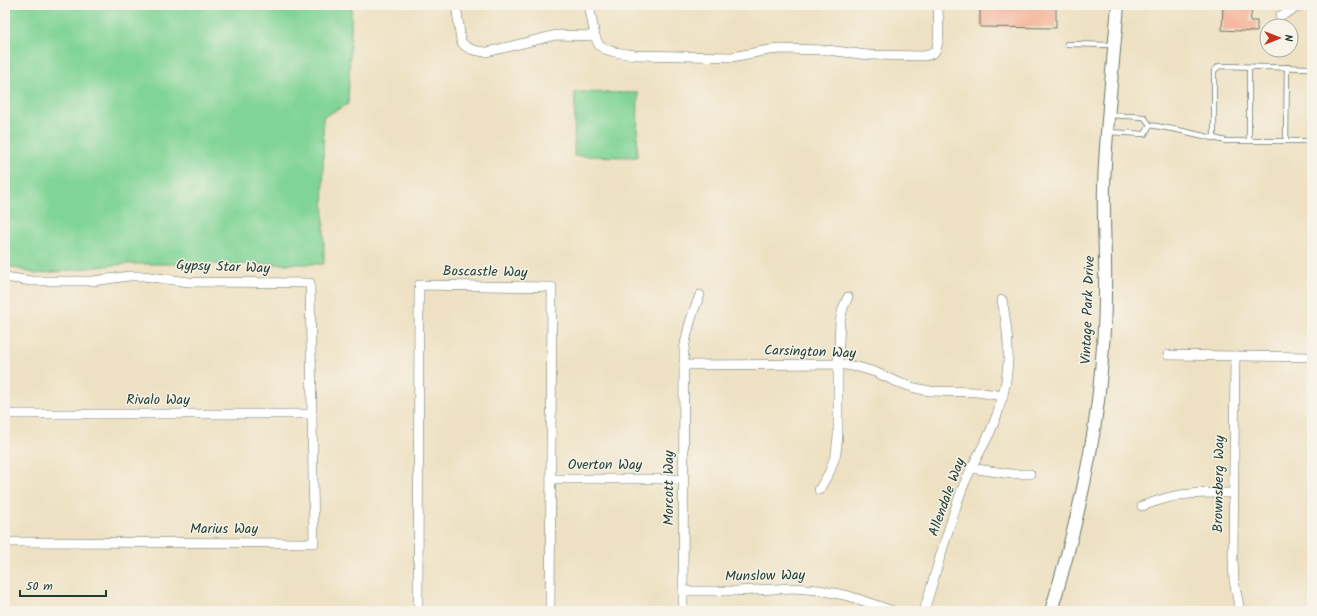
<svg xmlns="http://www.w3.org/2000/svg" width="1317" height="616" viewBox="0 0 1317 616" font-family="Kalam,sans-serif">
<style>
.green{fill:#81d497;stroke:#508866}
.building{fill:#f4ab8e}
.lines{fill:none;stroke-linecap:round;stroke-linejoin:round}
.service-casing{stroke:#677666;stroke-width:6}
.minor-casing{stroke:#677666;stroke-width:10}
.tertiary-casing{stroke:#677666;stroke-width:14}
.service{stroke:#fff;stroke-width:4.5}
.minor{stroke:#fff;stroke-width:9}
.tertiary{stroke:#fff;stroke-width:12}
.labels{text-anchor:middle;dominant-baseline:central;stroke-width:3;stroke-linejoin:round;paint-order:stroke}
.street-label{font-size:14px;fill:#1f3d34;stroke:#f7f3e8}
</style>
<rect width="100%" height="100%" fill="#f7f3e8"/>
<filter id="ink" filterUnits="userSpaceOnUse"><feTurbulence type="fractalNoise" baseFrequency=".025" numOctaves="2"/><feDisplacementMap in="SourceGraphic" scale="8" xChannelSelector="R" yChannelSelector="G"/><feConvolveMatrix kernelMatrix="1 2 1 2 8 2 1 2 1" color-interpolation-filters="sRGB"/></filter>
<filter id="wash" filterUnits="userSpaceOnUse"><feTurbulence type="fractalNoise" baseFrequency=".012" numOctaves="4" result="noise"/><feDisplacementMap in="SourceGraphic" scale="16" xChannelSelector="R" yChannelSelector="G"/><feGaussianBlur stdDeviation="0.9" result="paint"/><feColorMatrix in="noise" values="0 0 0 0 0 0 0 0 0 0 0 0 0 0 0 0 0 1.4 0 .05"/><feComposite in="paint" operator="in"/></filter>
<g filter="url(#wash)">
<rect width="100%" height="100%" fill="#eee1c3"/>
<g class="green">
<path d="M5,5H352L348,104L323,117L324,264H123L36,274L5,265Z"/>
<path d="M575,92L638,93L637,157L574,156Z"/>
</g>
<g id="blocks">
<g class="building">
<path d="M980,5H1056V28L980,27Z"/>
<path d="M1223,5H1253L1250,21H1257V32L1222,30Z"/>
</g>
</g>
</g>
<g filter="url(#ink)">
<use href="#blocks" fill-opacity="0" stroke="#677666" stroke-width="1"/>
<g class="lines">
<g class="service-casing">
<g id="service">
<path d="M1067,44L1113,45"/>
<path d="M1110,115L1144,117L1150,125L1178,130L1226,141H1312"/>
<path d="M1107,132L1145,134L1150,125"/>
<path d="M1214,138V71L1219,66L1312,68"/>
<path d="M1249,141V67"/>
<path d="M1286,141L1287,67"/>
</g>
</g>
<g class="minor-casing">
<g id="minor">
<path d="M456,5L461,41C466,50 477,51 487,52L556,35L595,36C596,39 597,42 599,45C605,52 627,54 636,55L732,57L769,50L781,49L827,50L868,55L924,56C928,55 932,55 935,51C941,42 938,16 938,5"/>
<path d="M589,5L595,36"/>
<path d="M1280,16L1296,8L1297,5"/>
<path d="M5,277L31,281H93L129,276H143L189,282L310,283L314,543L5,542"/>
<path d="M1168,355L1312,357"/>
<path d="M1235,356L1233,559L1234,581L1240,611"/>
<path d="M684,365L838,364L858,367L875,372L897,382L915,388L930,391L977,392L1003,396"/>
<path d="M5,414H312"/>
<path d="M970,468L1011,474H1030"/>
<path d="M551,479H683"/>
<path d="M819,490L830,471L836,453L838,436V364L840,321L843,308L848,297"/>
<path d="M1142,506C1154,502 1167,497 1180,495C1198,492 1215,493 1233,493"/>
<path d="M683,591H736L793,588L819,590L849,596L893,611"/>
<path d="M418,611L419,285L552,287L550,611"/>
<path d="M683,611L684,350C687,330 692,313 700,295"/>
<path d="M924,611C936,572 947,531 961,492C969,470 981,451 991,430C1011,384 1012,348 1002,300"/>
<path d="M1309,611H1312"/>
</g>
</g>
<g class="tertiary-casing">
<path id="tertiary" d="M1051,611C1072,542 1089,473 1098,401C1102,365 1105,327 1105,291C1106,256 1103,221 1104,186C1106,126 1113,65 1118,5"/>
</g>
<use href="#service" class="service"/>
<use href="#minor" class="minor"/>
<use href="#tertiary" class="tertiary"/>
</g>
</g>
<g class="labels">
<g class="street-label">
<text transform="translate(223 267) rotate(2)">Gypsy Star Way</text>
<text transform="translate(485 272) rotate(1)">Boscastle Way</text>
<text transform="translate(1088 310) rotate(-88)">Vintage Park Drive</text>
<text transform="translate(810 352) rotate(2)">Carsington Way</text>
<text x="158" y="400">Rivalo Way</text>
<text x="605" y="465">Overton Way</text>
<text transform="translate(1219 484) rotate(-89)">Brownsberg Way</text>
<text transform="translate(669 488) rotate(-90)">Morcott Way</text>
<text transform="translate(947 497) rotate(-70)">Allendale Way</text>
<text x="224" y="529">Marius Way</text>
<text transform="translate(765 576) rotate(-1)">Munslow Way</text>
</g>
</g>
<rect width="1317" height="616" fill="none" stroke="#f7f3e8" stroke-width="20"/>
<g transform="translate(1279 38) rotate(90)"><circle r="19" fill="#f7f3e8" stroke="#a1aaa0"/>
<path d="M0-3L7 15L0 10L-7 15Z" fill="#c8321e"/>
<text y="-6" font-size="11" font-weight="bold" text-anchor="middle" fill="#1f3d34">N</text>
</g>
<path d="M20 590v6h86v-6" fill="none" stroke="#1f3d34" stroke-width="2"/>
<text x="26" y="590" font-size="12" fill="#1f3d34" stroke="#f7f3e8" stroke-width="3" paint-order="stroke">50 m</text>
</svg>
